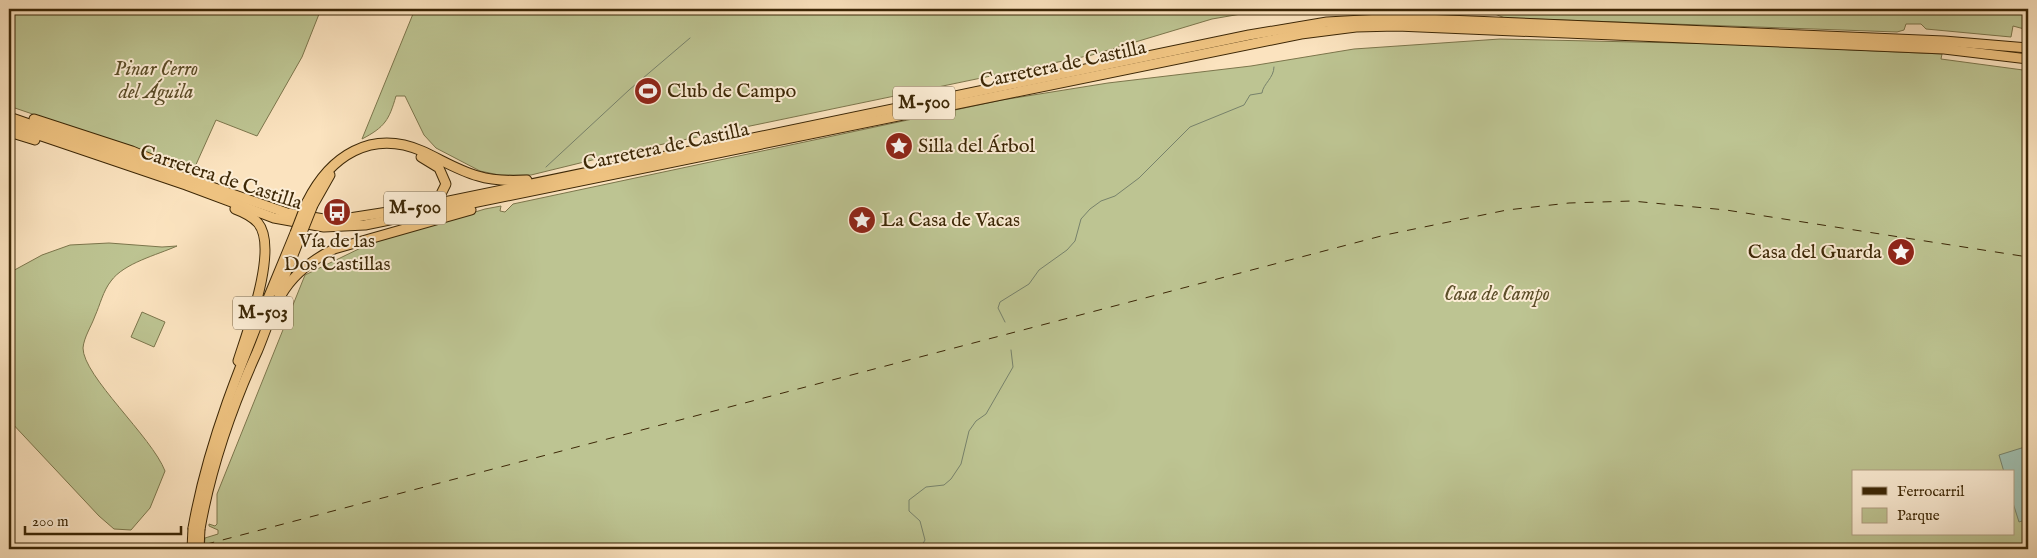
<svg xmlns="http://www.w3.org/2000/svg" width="2037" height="558" viewBox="0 0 2037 558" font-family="'IM FELL English',serif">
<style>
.green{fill:#bdc492;stroke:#7c764c;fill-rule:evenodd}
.water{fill:#9fbeaf;stroke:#77826b}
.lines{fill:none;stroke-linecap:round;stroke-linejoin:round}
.stream{stroke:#77826b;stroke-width:1}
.highway-casing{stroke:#3c2706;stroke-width:11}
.highway{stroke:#eec280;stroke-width:9}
.rail{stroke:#3c2706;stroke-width:1;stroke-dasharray:9 9;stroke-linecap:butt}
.highway-bridge-casing{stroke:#3c2706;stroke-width:11;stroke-linecap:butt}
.highway-bridge{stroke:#eec280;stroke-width:9}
.labels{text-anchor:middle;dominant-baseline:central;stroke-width:4;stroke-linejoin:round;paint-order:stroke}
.shield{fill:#fcedd5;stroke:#766244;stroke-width:1}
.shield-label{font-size:19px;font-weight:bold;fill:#3c2706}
.street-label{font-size:20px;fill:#3c2706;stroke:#fcedd5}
.park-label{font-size:20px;font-style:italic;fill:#5c4e29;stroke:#fcedd5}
.poi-label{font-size:20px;fill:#3c2706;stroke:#fcedd5;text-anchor:start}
</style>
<rect width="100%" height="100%" fill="#fbe3bf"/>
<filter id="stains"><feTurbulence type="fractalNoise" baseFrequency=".004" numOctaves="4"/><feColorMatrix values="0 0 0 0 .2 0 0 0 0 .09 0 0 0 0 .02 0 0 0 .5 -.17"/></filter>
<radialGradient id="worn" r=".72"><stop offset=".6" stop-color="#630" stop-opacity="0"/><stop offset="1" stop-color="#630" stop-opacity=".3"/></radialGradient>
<g class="green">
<path d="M9,9H321L302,57L257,136L216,120L194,169L9,106Z"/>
<path d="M415,9H1270L1212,19L1092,55L625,152L531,175H499L480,171L436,148L424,135L405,96H396C389,120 385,127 362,139Z"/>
<path d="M1453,9H2028V30L2013,26L2011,37L1926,29L1921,24H1906L1904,30L1897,32L1505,18L1487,11Z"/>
<path d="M1500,39L1725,44L1942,54L1941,59L2023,70L2028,68V549H204L205,538L218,534V530L209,526V524L215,526L217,524V494L305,275L369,244L485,209L501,206L500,211L505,212L513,204L1002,100L1108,83L1251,66L1354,49ZM1853,472H2013V534H1853Z"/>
<path d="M109,243L162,247L177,246C157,255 124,263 111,281C103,291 100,305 95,316C91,327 84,337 83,348C83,376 152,437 165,471L150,508L131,530L114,529L99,516L9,420V273L42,255L70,245Z"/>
<path d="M142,312L165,322L154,347L131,337Z"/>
</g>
<path class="water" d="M2028,446V519L2019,522L2013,503V472H2004L1999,455Z"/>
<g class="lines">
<g class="stream">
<path d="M546,167L629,90L690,38"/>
<path d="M1005,322L998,308L1000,302L1029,284L1039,270L1067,250L1075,241L1081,219L1090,209L1101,201L1115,196L1139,178L1190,127L1244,105L1250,95L1262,93C1263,84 1274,78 1274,67"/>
<path d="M920,549L925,540L920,521L909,511V500L926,487L944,485L951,479L961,464L969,431L976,421L986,414L1013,367L1011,350"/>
</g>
<g class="highway-casing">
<g id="highway">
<path d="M9,117L287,213L324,219H343L420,207L1249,35L1327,22L1399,18L1944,41L2028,48"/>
<path d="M34,119L132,151L170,167"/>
<path d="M9,125L186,185L274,218L324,227L365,225L1301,34L1356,27L1397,26L1944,49L2028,59"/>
<path d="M9,132L35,140"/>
<path d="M421,157L439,168L446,184L440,196L427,201"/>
<path d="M307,202C330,156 371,129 422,151C440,159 459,171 478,176C494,181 510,181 527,180"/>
<path d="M313,205L330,175"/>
<path d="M235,209C243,212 252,216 258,223C279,248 247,332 238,361"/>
<path d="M278,293L301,235"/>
<path d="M193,528C211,425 256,329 295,233"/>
<path d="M200,529C211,467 231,409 257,352C266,331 272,308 285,289C297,271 314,259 334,249L471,210"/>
</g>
</g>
<use href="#highway" class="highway"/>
<path class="rail" d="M188,549L1385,235L1507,210L1569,203L1632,201L1726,210L2028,257"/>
<g class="highway-bridge-casing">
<g id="highway-bridge">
<path d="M295,233L307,202"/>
<path d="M301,235L313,205"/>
<path d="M192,549L193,528"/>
<path d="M199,549L200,529"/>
</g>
</g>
<use href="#highway-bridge" class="highway-bridge"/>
</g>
<defs>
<g id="stadium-disc" transform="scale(1.4375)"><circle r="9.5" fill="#8f2418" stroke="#fcedd5"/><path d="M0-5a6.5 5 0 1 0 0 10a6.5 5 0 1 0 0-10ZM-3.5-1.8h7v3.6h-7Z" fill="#fff"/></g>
<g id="sight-disc" transform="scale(1.4375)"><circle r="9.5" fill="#8f2418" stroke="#fcedd5"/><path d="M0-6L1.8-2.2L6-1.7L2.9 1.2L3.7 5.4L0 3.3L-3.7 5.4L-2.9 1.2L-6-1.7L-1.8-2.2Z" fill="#fff"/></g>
<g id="bus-disc" transform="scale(1.4375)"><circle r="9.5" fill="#8f2418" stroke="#fcedd5"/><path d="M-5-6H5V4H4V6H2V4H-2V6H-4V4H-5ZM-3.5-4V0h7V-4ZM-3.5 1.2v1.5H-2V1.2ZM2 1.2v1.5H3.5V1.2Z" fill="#fff"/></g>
</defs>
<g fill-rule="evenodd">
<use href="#stadium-disc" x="648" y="91"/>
<use href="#sight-disc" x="899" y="146"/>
<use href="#bus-disc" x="337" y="212"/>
<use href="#sight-disc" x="862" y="220"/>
<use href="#sight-disc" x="1901" y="252"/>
</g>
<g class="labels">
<g class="shield">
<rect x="893" y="86.5" width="62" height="33" rx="4"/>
<rect x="384" y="191.5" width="62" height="33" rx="4"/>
<rect x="233" y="296.5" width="60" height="33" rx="4"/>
</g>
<g class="shield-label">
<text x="924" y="103">M-500</text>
<text x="415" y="208">M-500</text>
<text x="263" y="313">M-503</text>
</g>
<g class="street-label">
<text transform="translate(1063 65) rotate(-12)">Carretera de Castilla</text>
<text transform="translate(666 147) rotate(-12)">Carretera de Castilla</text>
<text transform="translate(221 178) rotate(18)">Carretera de Castilla</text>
</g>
<g class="park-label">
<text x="156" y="69">Pinar Cerro<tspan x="156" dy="23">del Águila</tspan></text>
<text x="1497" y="294">Casa de Campo</text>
</g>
<g class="poi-label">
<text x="667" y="91">Club de Campo</text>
<text x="918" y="146">Silla del Árbol</text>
<text x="881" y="220">La Casa de Vacas</text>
<text x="337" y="241" text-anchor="middle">Vía de las<tspan x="337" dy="23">Dos Castillas</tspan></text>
<text x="1882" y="252" text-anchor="end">Casa del Guarda</text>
</g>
</g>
<rect width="2037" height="558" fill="none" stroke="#fbe3bf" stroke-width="30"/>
<rect x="10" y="10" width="2017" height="538" fill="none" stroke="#3c2706" stroke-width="2.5"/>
<rect x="15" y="15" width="2007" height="528" fill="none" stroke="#3c2706"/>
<rect x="1852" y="470" width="162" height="65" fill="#fcedd5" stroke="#af9e82"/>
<rect x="1862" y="487" width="25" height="8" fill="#3c2706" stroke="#af9e82"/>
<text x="1897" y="496" font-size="15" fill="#3c2706">Ferrocarril</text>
<rect x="1862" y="508" width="25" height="15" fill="#bdc492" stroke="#af9e82"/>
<text x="1897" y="520" font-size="15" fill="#3c2706">Parque</text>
<path d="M25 526v8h156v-8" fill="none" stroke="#3c2706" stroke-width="2.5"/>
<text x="32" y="526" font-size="15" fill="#3c2706" stroke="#fcedd5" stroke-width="4" paint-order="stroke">200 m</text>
<rect width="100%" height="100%" filter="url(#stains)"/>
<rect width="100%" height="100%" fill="url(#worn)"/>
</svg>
